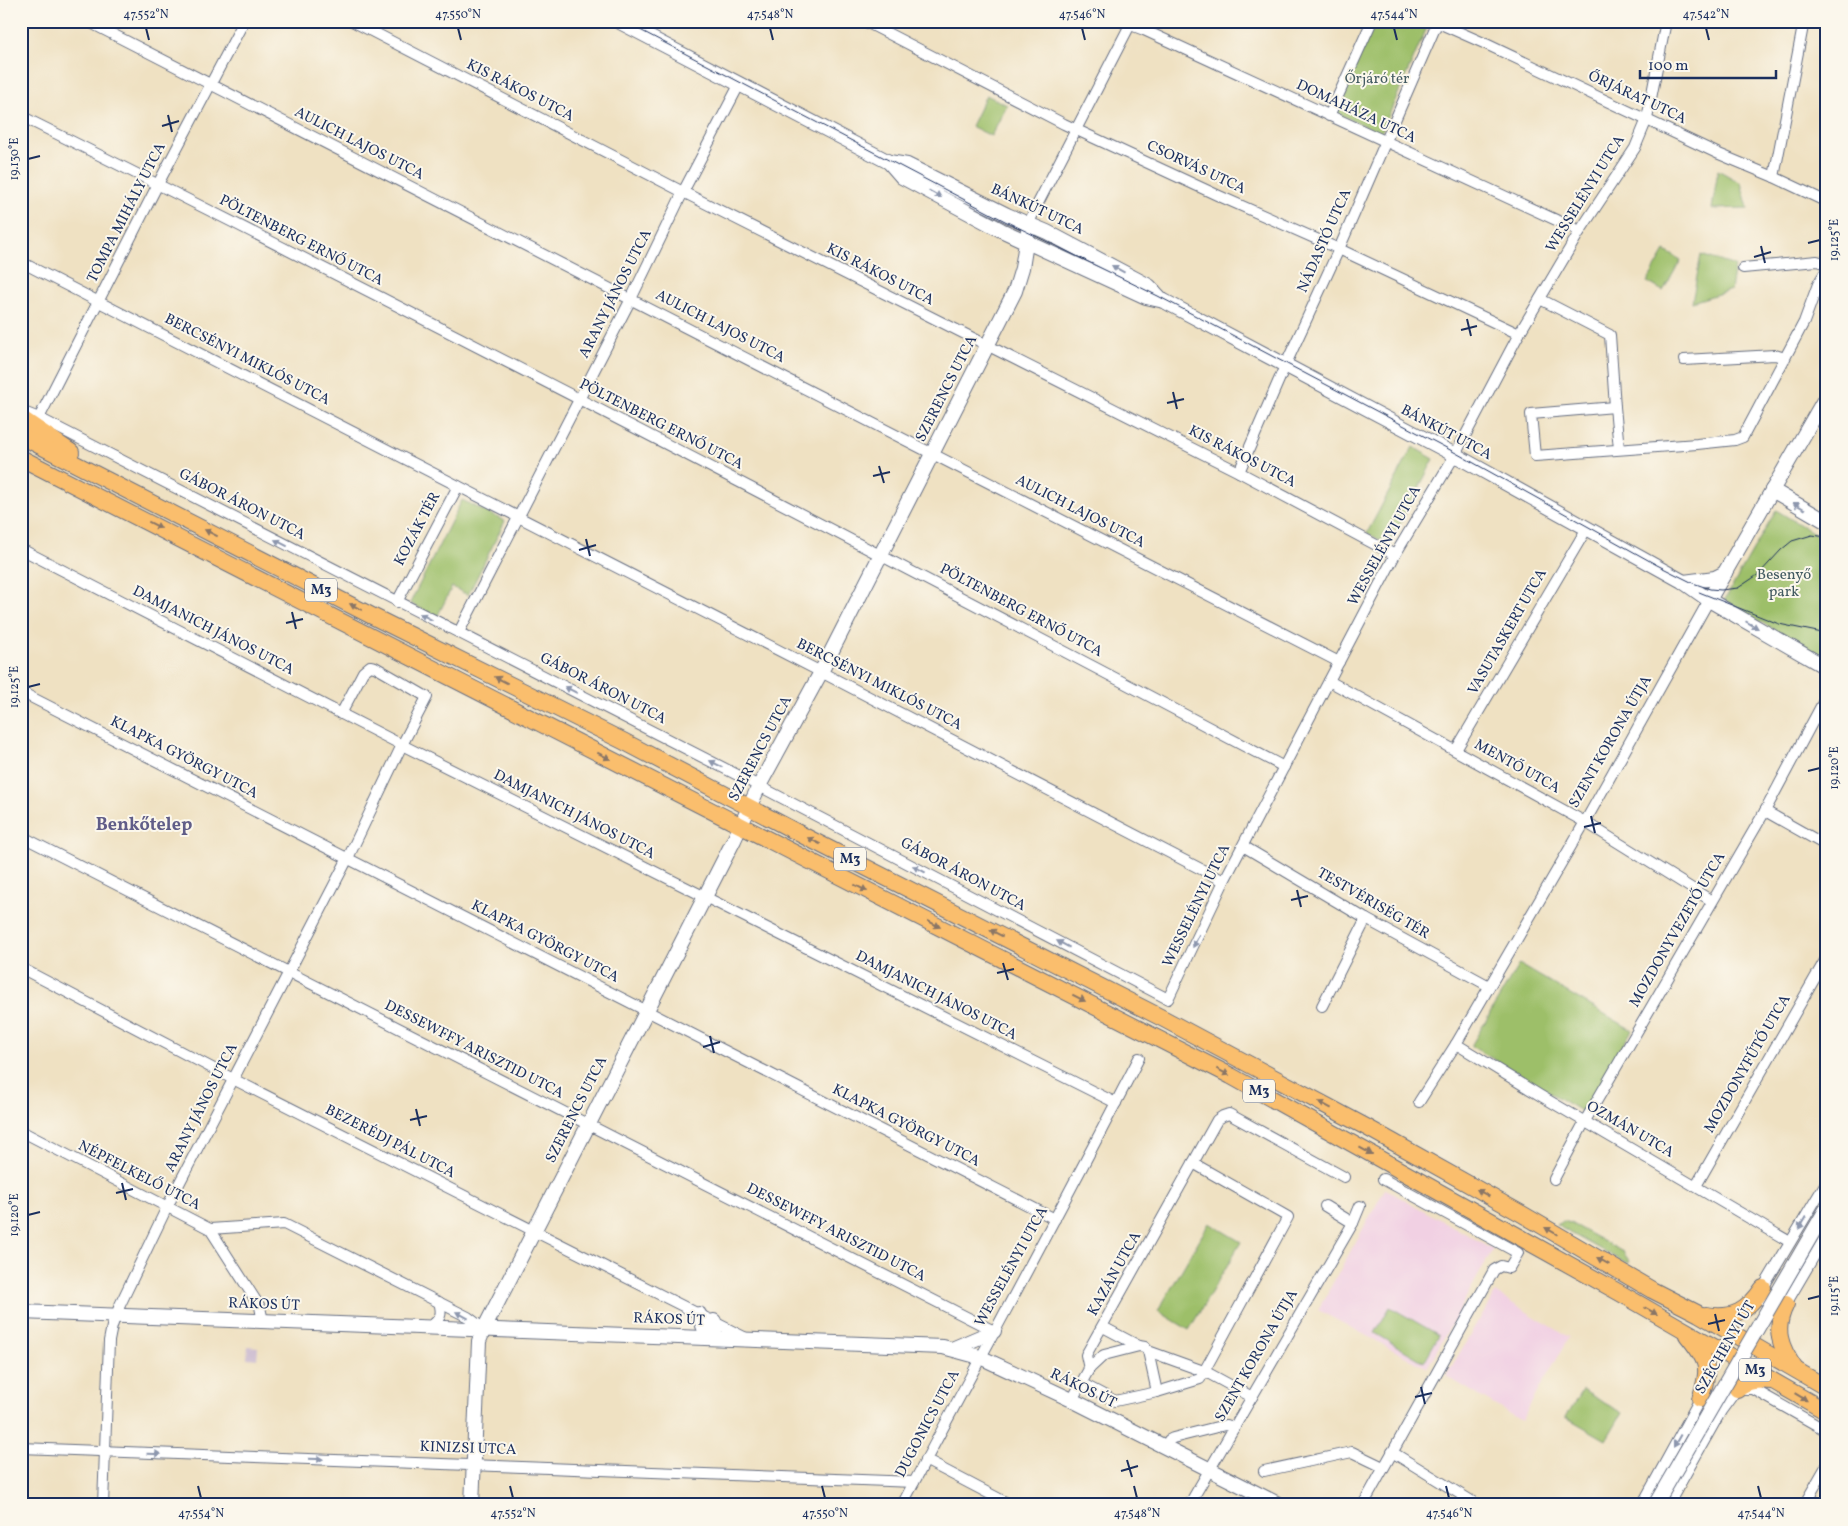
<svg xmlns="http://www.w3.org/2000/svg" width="1848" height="1526" viewBox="0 0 1848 1526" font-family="Vollkorn,serif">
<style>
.built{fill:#f1d0e3}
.industrial{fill:#cebed1}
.green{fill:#9dbf69;stroke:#5c7764}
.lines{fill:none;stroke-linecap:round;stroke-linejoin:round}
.minor-casing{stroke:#656d81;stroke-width:12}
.tertiary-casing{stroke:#656d81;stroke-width:16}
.primary-casing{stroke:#656d81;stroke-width:18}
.minor{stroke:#fff;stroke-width:10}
.tertiary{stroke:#fff;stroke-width:14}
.primary{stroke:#fabe6d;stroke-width:16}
.tram{stroke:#1b2f5e;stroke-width:1}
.tertiary-bridge-casing{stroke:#656d81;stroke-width:16;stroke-linecap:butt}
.tertiary-bridge{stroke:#fff;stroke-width:14}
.oneway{fill:#8d97ae}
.oneway2{fill:#8a7666}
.ticks{fill:none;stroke:#1b2f5e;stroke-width:2}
.labels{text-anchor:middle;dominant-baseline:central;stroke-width:4;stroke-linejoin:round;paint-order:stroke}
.shield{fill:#fbf7ec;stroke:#5e6b89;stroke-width:1}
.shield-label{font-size:14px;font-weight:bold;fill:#1b2f5e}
.park-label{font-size:15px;fill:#425a61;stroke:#fbf7ec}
.street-label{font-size:15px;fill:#1b2f5e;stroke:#fbf7ec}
.quarter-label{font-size:18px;font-weight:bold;fill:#605d88;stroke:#fbf7ec}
.neatline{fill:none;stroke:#1b2f5e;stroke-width:2}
.ticks-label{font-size:12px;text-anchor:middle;fill:#1b2f5e}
</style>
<rect width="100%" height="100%" fill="#fbf7ec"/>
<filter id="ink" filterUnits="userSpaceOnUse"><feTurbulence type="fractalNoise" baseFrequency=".02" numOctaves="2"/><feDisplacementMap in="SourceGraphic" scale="10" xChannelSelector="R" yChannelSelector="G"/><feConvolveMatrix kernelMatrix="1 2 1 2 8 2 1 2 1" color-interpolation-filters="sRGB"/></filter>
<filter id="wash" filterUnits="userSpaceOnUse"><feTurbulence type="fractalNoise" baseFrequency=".0096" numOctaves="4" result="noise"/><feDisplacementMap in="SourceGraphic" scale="20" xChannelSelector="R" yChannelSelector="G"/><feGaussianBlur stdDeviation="1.12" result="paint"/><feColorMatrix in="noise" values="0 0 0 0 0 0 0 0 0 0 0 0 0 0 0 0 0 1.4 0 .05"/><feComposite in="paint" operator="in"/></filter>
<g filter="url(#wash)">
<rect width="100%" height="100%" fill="#efe1c2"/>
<g class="built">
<path d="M1385,1189L1493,1249L1427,1368L1318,1310Z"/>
<path d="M1495,1293L1569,1337L1521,1421L1446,1376Z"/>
</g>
<path class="industrial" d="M248,1346L258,1347L257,1359L247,1358Z"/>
<g class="green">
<path d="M1375,21H1424L1429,23L1381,133L1334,112Z"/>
<path d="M986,95L1007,105L991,136L971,126Z"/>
<path d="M1718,170L1741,183L1748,208L1712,209Z"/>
<path d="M1665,251L1681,260L1663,291L1647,282Z"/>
<path d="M1701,255L1735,266L1731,290L1692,302Z"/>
<path d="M1413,447L1434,459L1389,545L1367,533Z"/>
<path d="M462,500L505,521L468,595L452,587L437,617L410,603Z"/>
<path d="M1776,510L1827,541V660L1724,601Z"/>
<path d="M1519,964L1632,1030L1584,1113L1471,1046Z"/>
<path d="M1563,1221L1570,1223L1623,1252L1630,1262L1625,1263L1556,1225Z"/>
<path d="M1209,1223L1241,1242L1189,1330L1158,1311Z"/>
<path d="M1390,1307L1439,1335L1424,1362L1375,1333Z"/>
<path d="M1582,1390L1622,1413L1606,1440L1566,1417Z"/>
</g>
</g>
<g filter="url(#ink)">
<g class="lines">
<g class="minor-casing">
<g id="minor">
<path d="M87,21L1339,662"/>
<path d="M352,21L683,192L1239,472L1395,555"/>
<path d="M864,21L1064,124L1217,195L1339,249L1519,334"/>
<path d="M1120,21L1144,30L1580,231"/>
<path d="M1434,21L1486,44L1719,154L1774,177L1827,202"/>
<path d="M21,116C445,327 865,546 1284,767"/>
<path d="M1329,116L1372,21"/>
<path d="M1774,177L1804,21"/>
<path d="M1029,224L1034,211L1132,21"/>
<path d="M21,262L821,672L1224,881"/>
<path d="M1743,268L1817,261L1827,264"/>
<path d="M1540,299L1610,335L1615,407"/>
<path d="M1684,360L1775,355L1785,358"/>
<path d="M21,411L39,418L759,786L1168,999L1224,881L1395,555L1455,455L1519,334L1580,231L1635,148L1647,119L1666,21"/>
<path d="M39,418L158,184L244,21"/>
<path d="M1619,449L1615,407L1531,414L1535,456L1697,444L1735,440L1743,437L1804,322L1818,284L1827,269"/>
<path d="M1239,472L1285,366L1339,249L1438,21"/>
<path d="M21,549L402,745L1116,1103"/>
<path d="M397,602L458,486"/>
<path d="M459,632L631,299L683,192L739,85"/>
<path d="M1329,681L1585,822L1712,901"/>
<path d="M21,692L1055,1219"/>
<path d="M1456,750L1587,528"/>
<path d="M1765,811L1827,846"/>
<path d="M21,836L994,1331"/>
<path d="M1243,846L1366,919L1489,986"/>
<path d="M21,968L233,1079L746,1338"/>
<path d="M1322,1006L1366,919"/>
<path d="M1456,1044L1541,1096L1790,1242"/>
<path d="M1419,1102L1456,1044L1585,822L1709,600"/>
<path d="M21,1131L210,1229L284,1224L468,1317L484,1329"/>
<path d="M1554,1179L1585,1121L1765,811L1827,695"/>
<path d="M1827,1181L1763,1288L1764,1299L1768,1305L1776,1307L1786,1304L1827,1234"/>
<path d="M1696,1186L1827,957"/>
<path d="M1325,1206L1353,1223"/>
<path d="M210,1229L260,1307L263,1321"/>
<path d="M430,1327C440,1319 443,1315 439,1302"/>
<path d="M1103,1327L1139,1346L1145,1347L1148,1351L1206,1372L1252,1397"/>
<path d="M1148,1351L1157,1392"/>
<path d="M1089,1369L1104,1355L1139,1346"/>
<path d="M1081,1383L1115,1401L1157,1392L1200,1379L1288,1217L1193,1163"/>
<path d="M1072,1400L1089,1369L1086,1355L1217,1120L1223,1116L1229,1114L1344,1177"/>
<path d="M21,1448L914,1482"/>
<path d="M1165,1448L1169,1440L1173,1438L1225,1425L1235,1427"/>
<path d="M1392,1452L1478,1505"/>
<path d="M925,1460L1011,1505"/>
<path d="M1264,1471L1352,1452L1383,1467"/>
<path d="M103,1505L109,1341L112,1326L120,1305L167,1207L348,858L402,745L427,697L375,667L370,666L363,672L341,714"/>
<path d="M902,1505C981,1356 1062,1208 1139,1058"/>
<path d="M1189,1505L1353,1223L1360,1206"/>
<path d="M1363,1505L1494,1270L1501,1266L1509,1268L1518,1253L1383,1179"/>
<path d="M1642,1505L1700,1399L1703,1401"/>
<path d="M1668,1505L1721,1411L1737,1389H1753L1827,1431"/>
<path d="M1804,1505L1827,1465"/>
</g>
</g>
<g class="tertiary-casing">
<g id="tertiary">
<path d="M618,21L889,162L902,177L1001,230L1146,297L1164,301L1455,455L1682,581L1709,600L1827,668"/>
<path d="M889,162L907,165L1007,215L1047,232L1149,286L1163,301"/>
<path d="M1772,490L1827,522"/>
<path d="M1684,582L1715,578L1725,573"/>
<path d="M1709,600L1827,395"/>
<path d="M21,1312L943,1347L980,1357L1072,1400L1280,1505"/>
<path d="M699,1314L706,1334L710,1338"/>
<path d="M710,1338L715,1333L714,1321"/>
<path d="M952,1349L994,1331"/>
<path d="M472,1505L479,1341L484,1329L734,840L759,786L821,672L1015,291L1022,268L1029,224"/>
</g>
</g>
<g class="primary-casing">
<g id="primary">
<path d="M21,418L71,452"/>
<path d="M21,436L372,616L623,741L806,837L1164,1019L1368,1128L1522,1214L1652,1290L1699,1314L1827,1388"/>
<path d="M21,458L1231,1076L1620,1293L1827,1412"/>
<path d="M1786,1304C1773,1329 1780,1347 1795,1369"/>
<path d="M1706,1315C1734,1320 1748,1310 1763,1288"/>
<path d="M1687,1335C1708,1361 1711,1367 1700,1399"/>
<path d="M1737,1389C1748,1380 1757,1380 1772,1381"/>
</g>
</g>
<use href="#minor" class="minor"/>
<use href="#tertiary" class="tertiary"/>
<use href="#primary" class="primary"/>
<g class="tram">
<path d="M623,21L1005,221L1158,296L1456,453L1657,565L1693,583L1710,589L1721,590L1738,588L1759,574L1781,550L1792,541L1812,535L1827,537"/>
<path d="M1699,592L1779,624L1827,634"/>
</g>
<g class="tertiary-bridge-casing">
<path id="tertiary-bridge" d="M1655,1505L1827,1208"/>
</g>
<use href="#tertiary-bridge" class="tertiary-bridge"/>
</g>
<defs><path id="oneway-solid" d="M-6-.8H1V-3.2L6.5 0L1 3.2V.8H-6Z" transform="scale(1.25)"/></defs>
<g class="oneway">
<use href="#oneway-solid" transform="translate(935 194) rotate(29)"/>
<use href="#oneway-solid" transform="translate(1118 269) rotate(-151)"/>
<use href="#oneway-solid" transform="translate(1799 506) rotate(-150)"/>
<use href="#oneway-solid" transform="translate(281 543) rotate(-153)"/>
<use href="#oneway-solid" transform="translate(426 617) rotate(-153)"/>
<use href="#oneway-solid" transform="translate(1752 625) rotate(30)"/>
<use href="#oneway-solid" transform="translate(571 690) rotate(-153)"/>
<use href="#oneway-solid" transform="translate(716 764) rotate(-153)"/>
<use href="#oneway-solid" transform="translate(919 869) rotate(-152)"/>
<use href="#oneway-solid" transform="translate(1196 941) rotate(116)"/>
<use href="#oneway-solid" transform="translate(1063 944) rotate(-152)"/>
<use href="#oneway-solid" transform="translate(1802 1223) rotate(121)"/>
<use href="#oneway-solid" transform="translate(462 1315) rotate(-152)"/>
<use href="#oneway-solid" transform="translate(1677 1441) rotate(119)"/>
<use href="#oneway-solid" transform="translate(154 1454) rotate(2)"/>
<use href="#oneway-solid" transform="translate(316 1459) rotate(2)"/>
</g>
<g class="oneway2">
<use href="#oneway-solid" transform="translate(155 525) rotate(27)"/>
<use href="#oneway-solid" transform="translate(211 533) rotate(-153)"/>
<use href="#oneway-solid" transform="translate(356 607) rotate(-153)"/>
<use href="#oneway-solid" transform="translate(501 680) rotate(-153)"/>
<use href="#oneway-solid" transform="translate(604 756) rotate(27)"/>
<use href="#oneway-solid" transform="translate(814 841) rotate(-153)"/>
<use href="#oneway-solid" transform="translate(861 888) rotate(27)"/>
<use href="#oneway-solid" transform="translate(934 924) rotate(27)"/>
<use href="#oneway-solid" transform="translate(996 933) rotate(-153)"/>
<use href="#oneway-solid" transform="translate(1079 998) rotate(27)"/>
<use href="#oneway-solid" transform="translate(1223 1072) rotate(27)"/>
<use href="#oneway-solid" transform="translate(1325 1105) rotate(-152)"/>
<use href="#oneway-solid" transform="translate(1366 1151) rotate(29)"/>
<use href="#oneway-solid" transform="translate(1483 1193) rotate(-151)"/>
<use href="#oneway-solid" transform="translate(1551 1231) rotate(-150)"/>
<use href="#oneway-solid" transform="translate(1603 1261) rotate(-150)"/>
<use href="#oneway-solid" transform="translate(1651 1311) rotate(30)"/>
<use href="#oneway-solid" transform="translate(1801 1397) rotate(31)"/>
</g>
</g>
<path class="ticks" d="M146,28L149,40M458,28L461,40M770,28L773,40M1082,28L1085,40M1394,28L1397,40M1706,28L1709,40M168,115L172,132M162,126L179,121M28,159L40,156M1808,243L1820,240M1761,246L1765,263M1754,257L1771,252M1467,319L1471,336M1461,330L1477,326M1173,392L1177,409M1167,403L1184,399M879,466L884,483M873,476L890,472M586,539L590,556M579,550L596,545M292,612L296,629M286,623L303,619M28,687L40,684M1808,771L1820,768M1591,816L1595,833M1584,827L1601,823M1297,890L1301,907M1291,900L1308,896M1003,963L1008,980M997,973L1014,969M710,1036L714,1053M703,1047L720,1042M416,1109L420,1126M410,1120L427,1116M122,1183L126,1200M116,1193L133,1189M28,1215L40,1212M1808,1299L1820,1296M1715,1314L1719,1331M1708,1324L1725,1320M1421,1387L1425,1404M1415,1397L1432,1393M1127,1460L1132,1477M1121,1471L1138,1466M198,1486L201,1498M510,1486L513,1498M822,1486L825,1498M1134,1486L1137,1498M1446,1486L1449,1498M1758,1486L1761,1498"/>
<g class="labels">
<g class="shield">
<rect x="305" y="578.5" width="32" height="23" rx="4"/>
<rect x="834" y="847.5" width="32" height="23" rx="4"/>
<rect x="1243" y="1079.5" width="32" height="23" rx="4"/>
<rect x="1739" y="1358.5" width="32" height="23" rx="4"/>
</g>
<g class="shield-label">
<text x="321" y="590">M3</text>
<text x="850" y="859">M3</text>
<text x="1259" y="1091">M3</text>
<text x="1755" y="1370">M3</text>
</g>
<g class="park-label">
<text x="1377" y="79">Őrjáró tér</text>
<text x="1784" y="575">Besenyő<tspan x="1784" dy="17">park</tspan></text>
</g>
<g class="street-label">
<text transform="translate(520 91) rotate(27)">KIS RÁKOS UTCA</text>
<text transform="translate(1637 98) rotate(25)">ŐRJÁRAT UTCA</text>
<text transform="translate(1356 112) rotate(25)">DOMAHÁZA UTCA</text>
<text transform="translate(359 144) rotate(27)">AULICH LAJOS UTCA</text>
<text transform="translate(1196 168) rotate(25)">CSORVÁS UTCA</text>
<text transform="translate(1586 194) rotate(-58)">WESSELÉNYI UTCA</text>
<text transform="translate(1037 210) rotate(25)">BÁNKÚT UTCA</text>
<text transform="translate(127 213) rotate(-63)">TOMPA MIHÁLY UTCA</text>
<text transform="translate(301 241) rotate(27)">PÖLTENBERG ERNŐ UTCA</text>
<text transform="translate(1325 241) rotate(-66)">NÁDASTÓ UTCA</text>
<text transform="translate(880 275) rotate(27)">KIS RÁKOS UTCA</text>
<text transform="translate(616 294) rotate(-63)">ARANY JÁNOS UTCA</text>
<text transform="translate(720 327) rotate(27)">AULICH LAJOS UTCA</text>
<text transform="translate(247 360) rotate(27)">BERCSÉNYI MIKLÓS UTCA</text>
<text transform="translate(947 389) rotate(-63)">SZERENCS UTCA</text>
<text transform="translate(661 425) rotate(27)">PÖLTENBERG ERNŐ UTCA</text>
<text transform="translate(1446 433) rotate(28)">BÁNKÚT UTCA</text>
<text transform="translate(1242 457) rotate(27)">KIS RÁKOS UTCA</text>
<text transform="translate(242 505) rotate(27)">GÁBOR ÁRON UTCA</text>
<text transform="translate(1080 512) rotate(27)">AULICH LAJOS UTCA</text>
<text transform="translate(418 529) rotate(-62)">KOZÁK TÉR</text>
<text transform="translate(1385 546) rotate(-61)">WESSELÉNYI UTCA</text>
<text transform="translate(1021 611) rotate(28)">PÖLTENBERG ERNŐ UTCA</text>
<text transform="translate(213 631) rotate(27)">DAMJANICH JÁNOS UTCA</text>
<text transform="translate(1508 632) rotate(-60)">VASUTASKERT UTCA</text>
<text transform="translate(879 685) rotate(27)">BERCSÉNYI MIKLÓS UTCA</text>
<text transform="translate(603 689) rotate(27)">GÁBOR ÁRON UTCA</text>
<text transform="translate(1611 742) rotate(-60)">SZENT KORONA ÚTJA</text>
<text transform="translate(761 749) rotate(-62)">SZERENCS UTCA</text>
<text transform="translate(184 758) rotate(27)">KLAPKA GYÖRGY UTCA</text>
<text transform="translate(1517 767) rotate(29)">MENTŐ UTCA</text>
<text transform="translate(574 815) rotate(27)">DAMJANICH JÁNOS UTCA</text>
<text transform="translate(963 875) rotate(28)">GÁBOR ÁRON UTCA</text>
<text transform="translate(1373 904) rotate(30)">TESTVÉRISÉG TÉR</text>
<text transform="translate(1197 906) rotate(-64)">WESSELÉNYI UTCA</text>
<text transform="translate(1678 930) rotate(-60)">MOZDONYVEZETŐ UTCA</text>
<text transform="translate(545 942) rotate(27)">KLAPKA GYÖRGY UTCA</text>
<text transform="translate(936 996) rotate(27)">DAMJANICH JÁNOS UTCA</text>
<text transform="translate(474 1050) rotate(27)">DESSEWFFY ARISZTID UTCA</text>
<text transform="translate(1748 1064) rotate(-60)">MOZDONYFŰTŐ UTCA</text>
<text transform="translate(202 1108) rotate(-63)">ARANY JÁNOS UTCA</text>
<text transform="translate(577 1110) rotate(-63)">SZERENCS UTCA</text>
<text transform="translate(906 1126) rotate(27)">KLAPKA GYÖRGY UTCA</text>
<text transform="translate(1630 1130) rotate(30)">OZMÁN UTCA</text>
<text transform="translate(390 1142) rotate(27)">BEZERÉDJ PÁL UTCA</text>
<text transform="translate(139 1176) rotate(27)">NÉPFELKELŐ UTCA</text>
<text transform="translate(836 1233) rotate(27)">DESSEWFFY ARISZTID UTCA</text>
<text transform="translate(1012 1267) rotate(-61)">WESSELÉNYI UTCA</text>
<text transform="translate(1115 1274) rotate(-61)">KAZÁN UTCA</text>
<text transform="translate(264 1305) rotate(2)">RÁKOS ÚT</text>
<text transform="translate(669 1320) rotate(2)">RÁKOS ÚT</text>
<text transform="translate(1726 1348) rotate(-60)">SZÉCHENYI ÚT</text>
<text transform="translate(1257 1356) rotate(-60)">SZENT KORONA ÚTJA</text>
<text transform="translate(1083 1389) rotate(26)">RÁKOS ÚT</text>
<text transform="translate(928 1424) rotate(-62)">DUGONICS UTCA</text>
<text transform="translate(468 1449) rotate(2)">KINIZSI UTCA</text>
</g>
<g class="quarter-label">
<text x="144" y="825">Benkőtelep</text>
</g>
</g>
<rect width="1848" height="1526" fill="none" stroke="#fbf7ec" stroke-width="55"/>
<path d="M1640 70v8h136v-8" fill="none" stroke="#1b2f5e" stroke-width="2.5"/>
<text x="1648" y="70" font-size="15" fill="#1b2f5e" stroke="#fbf7ec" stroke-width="4" paint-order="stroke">100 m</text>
<rect x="28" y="28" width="1792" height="1470" class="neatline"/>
<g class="ticks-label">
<text x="146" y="18">47.552°N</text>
<text x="458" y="18">47.550°N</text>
<text x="770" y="18">47.548°N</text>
<text x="1082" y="18">47.546°N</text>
<text x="1394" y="18">47.544°N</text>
<text x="1706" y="18">47.542°N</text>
<text transform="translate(14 159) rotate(-90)" y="4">19.130°E</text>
<text transform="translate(1834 240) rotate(-90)" y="4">19.125°E</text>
<text transform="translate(14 687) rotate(-90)" y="4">19.125°E</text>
<text transform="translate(1834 768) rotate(-90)" y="4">19.120°E</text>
<text transform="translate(14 1215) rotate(-90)" y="4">19.120°E</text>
<text transform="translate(1834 1296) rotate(-90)" y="4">19.115°E</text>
<text x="201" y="1517">47.554°N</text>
<text x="513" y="1517">47.552°N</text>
<text x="825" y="1517">47.550°N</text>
<text x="1137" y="1517">47.548°N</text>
<text x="1449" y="1517">47.546°N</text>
<text x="1761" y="1517">47.544°N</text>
</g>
</svg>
